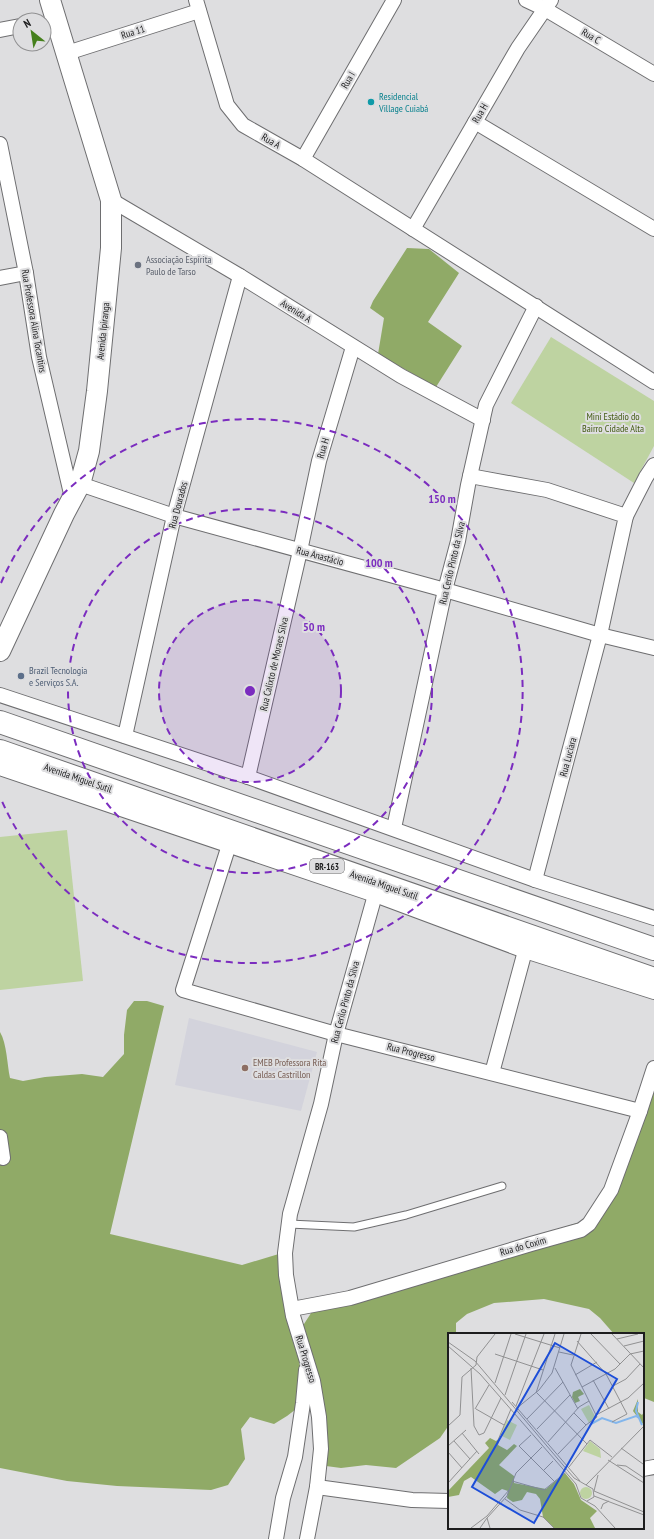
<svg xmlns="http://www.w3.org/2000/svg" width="654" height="1539" viewBox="0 0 654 1539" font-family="'PT Sans Narrow',sans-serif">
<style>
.built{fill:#d3d3dc}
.green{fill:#bed3a1}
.forest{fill:#90aa67}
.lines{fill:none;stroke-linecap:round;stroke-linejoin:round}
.lane-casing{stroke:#6e6e70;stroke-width:9}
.street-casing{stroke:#6e6e70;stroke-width:16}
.secondary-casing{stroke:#6e6e70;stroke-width:22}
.primary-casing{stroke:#6e6e70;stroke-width:24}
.lane{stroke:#fff;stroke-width:7}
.street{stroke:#fff;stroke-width:14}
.secondary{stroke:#fff;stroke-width:20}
.primary{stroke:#fff;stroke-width:22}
.ring{fill:none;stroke:#7b2cbf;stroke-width:2;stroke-dasharray:7 5}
.culture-dot{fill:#0f9aa8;stroke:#dedee0;stroke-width:1.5}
.worship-dot{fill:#6b7280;stroke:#dedee0;stroke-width:1.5}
.service-dot{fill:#5c6f8a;stroke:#dedee0;stroke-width:1.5}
.education-dot{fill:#8d6e63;stroke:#dedee0;stroke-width:1.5}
.labels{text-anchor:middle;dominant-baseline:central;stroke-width:4;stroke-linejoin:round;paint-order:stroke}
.shield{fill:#dedee0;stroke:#575758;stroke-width:1}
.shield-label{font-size:9px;font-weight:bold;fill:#1d1d1e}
.street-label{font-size:10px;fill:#1d1d1e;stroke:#dedee0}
.culture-label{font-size:10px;fill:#0d838f;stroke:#dedee0;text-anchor:start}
.worship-label{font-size:10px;fill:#5b616d;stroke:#dedee0;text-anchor:start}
.park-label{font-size:10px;fill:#445c14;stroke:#dedee0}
.service-label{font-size:10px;fill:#4e5e75;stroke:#dedee0;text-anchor:start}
.education-label{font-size:10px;fill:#785e54;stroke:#dedee0;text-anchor:start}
.inset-river{fill:none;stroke:#83b6ec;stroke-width:2}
.inset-road{fill:none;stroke:#919192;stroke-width:1}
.view{fill:#1d4ed8;fill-opacity:0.15;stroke:#1d4ed8;stroke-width:2}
.inset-edge{fill:none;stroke:#1d1d1e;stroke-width:2}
.centre{fill:#7b2cbf;stroke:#dedee0;stroke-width:2}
.ring-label{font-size:12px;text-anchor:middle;font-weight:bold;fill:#7b2cbf;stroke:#dedee0;stroke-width:4;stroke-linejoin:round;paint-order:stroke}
</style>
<rect width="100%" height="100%" fill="#dedee0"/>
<path class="built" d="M189,1018L317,1052L301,1111L175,1085Z"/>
<g class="green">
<path d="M551,337L654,401V446L634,483L511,403Z"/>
<path d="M67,830L83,981L0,990V837Z"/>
</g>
<g class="forest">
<path d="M407,248L429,249L459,273L428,322L462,346L436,387L378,354L384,318L370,308L373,301Z"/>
<path d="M134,1001H147L164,1006L110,1234L242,1265L282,1253L295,1338L313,1310L333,1298L600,1216L654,1079V1402L644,1398L643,1395V1334H614L600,1318L589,1309L544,1299L494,1303L467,1314L456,1323V1334H449V1425L440,1438L396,1468L366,1465L341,1468L326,1466L301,1354L300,1406L287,1416L274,1424L250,1417L241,1429L245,1459L228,1485L211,1490L117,1486L67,1481L0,1468V1032C7,1044 7,1064 10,1078L23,1081L45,1077L82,1074L103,1077L124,1054V1035L127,1010Z"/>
</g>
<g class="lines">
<g class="lane-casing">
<path id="lane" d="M289,1224L354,1227L406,1215L502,1186"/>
</g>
<g class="street-casing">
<g id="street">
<path d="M196,0L227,105L243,125L303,159L654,382"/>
<path d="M526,0L545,9L654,74"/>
<path d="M0,30L20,26"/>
<path d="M67,53L199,11"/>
<path d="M475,122L654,229"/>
<path d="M0,144L26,273L39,357L72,498"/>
<path d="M303,159L394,0"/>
<path d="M111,200L240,276L401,376L483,420"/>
<path d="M413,229L518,48L551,0"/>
<path d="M0,278L26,273"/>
<path d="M470,476L547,490L626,516L600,635L535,880"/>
<path d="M80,484L174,516L445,590L600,635L654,648"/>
<path d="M626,516L646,477L654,465"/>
<path d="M0,695L248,777L535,880L654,918"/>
<path d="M125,736L174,516L240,276"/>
<path d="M0,768L375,895L525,951L654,992"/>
<path d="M248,777L300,551L319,461L353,347"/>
<path d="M394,828L445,590L458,541L468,485L486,405L536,306"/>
<path d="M229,845L183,990L336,1034L640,1111"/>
<path d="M492,1073L525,951"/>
<path d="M0,1137L3,1158"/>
<path d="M292,1309L350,1298L531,1244L581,1230L589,1224L611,1190L640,1111L654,1068"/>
<path d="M643,1469L654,1467"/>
<path d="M317,1487L412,1500L449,1501"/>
<path d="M276,1539L283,1498L295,1457L303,1403L306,1370"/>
<path d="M307,1539L317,1487L321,1449L319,1417L313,1381L293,1316L286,1275L285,1253L290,1214L321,1104L336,1034L375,895"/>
</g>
</g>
<g class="secondary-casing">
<path id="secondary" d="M0,651L64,514L80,484L89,451L97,391L111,248V200L50,0"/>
</g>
<g class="primary-casing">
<g id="primary">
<path d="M0,722L654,949"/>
<path d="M0,751L654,979"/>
</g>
</g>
<use href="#lane" class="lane"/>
<use href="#street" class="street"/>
<use href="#secondary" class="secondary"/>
<use href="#primary" class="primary"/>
</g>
<circle cx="250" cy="691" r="91" fill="#7b2cbf" fill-opacity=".12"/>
<g class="ring">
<circle cx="250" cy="691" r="91"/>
<circle cx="250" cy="691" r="182"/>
<path d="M1 583A272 272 0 1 1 1 799"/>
</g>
<circle class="culture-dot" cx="371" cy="102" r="4"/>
<circle class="worship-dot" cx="138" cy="265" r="4"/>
<circle class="service-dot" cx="21" cy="676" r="4"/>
<circle class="education-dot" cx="245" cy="1068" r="4"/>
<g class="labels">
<rect class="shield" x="310" y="859" width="34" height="14" rx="3"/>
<g class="shield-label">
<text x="327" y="866">BR-163</text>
</g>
<g class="street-label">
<text transform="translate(133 32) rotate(-18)">Rua 11</text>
<text transform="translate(591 36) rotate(31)">Rua C</text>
<text transform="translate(348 80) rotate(-60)">Rua I</text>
<text transform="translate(480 113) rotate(-60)">Rua H</text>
<text transform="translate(271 141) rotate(30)">Rua A</text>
<text transform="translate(296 311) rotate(32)">Avenida A</text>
<text transform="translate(34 321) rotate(80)">Rua Professora Alina Tocantins</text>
<text transform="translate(103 331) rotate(-84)">Avenida Ipiranga</text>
<text transform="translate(323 448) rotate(-74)">Rua H</text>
<text transform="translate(178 505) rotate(-75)">Rua Dourados</text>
<text transform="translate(320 556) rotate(15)">Rua Anastácio</text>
<text transform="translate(452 563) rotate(-77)">Rua Cerilo Pinto da Silva</text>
<text transform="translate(274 664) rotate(-77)">Rua Calixto de Moraes Silva</text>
<text transform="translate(568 757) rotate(-75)">Rua Luciara</text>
<text transform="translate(78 778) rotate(19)">Avenida Miguel Sutil</text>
<text transform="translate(384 885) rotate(19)">Avenida Miguel Sutil</text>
<text transform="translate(345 1002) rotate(-75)">Rua Cerilo Pinto da Silva</text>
<text transform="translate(411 1052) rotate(14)">Rua Progresso</text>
<text transform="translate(523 1246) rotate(-16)">Rua do Coxim</text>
<text transform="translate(306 1359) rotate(73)">Rua Progresso</text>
</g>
<g class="culture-label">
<text x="379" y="96">Residencial<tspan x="379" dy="12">Village Cuiabá</tspan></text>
</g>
<g class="worship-label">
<text x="146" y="259">Associação Espírita<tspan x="146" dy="12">Paulo de Tarso</tspan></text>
</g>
<g class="park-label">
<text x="613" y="416">Mini Estádio do<tspan x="613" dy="12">Bairro Cidade Alta</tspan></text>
</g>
<g class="service-label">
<text x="29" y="670">Brazil Tecnologia<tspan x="29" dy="12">e Serviços S.A.</tspan></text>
</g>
<g class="education-label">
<text x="253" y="1062">EMEB Professora Rita<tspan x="253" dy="12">Caldas Castrillon</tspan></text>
</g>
</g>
<g transform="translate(448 1333)">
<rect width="196" height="196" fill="#dedee0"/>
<path d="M141,72L148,85L141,90L133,76ZM59,87L69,92L62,107L52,102ZM142,108L152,116L153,125L135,118ZM132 160a6 6 0 1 1 12 0a6 6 0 1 1-12 0Z" fill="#bed3a1"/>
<path d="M132,56L136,61L130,64L132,68L127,70L124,64L125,59ZM190,66V79L194,82L196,79L195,91L185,78ZM42,105L48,108L52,105L50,112L59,117L66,111L69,113L51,132L66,143V150L98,156L117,140L126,151L133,167L149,178L142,185L147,195H106L95,184L92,166L88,161L79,159L74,167L65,169L59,165L60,158L54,156L47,161L23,144L16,148L11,162L0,164V158L41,115L37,110Z" fill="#90aa67"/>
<path class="inset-river" d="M190,69L188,78L194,92M143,91L154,85L168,90L188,83L191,85"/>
<path class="inset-road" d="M67,1L112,15M133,1L123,32L149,84L138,92M143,1L172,31M164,1L196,35M169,6L190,1M129,8L158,41L179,81L164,89M0,9L27,28L126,145L145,156L146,164L139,168M0,13L32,41L128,151L133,165L147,173L167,195M176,13L196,8M111,19L125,22M47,21L95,37M29,24L47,1M23,35L26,93L31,102L36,100L53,65M107,35L130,76M127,42L149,29M145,47L161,76M47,50L63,1M165,53L178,46L192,31M134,54L167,36L182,21L196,18M88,60L107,1M89,60L139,111M57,62L78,1M64,69L132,148M68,73L96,1M69,75L91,57L104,40L116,1M27,76L41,52M28,76L56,92M148,82L180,65L196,50M79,86L115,49M0,93L12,82L14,44L28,32L29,24M89,96L122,62M14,100L31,121M83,102L71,113L107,149M6,108L22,126M100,109L131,74L141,68M0,113L18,97M173,115L195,131M0,119L14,135M45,119L63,76M110,121L138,92L126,80M160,127L196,150M169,132L178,133L196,145M121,134L142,107L164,124M96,137L105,128M64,148L96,157L117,140M0,150L29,118M138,152L196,93M146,158L150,142M146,158L196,179M146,163L196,182M57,166L72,177L95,184L106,195M153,176L155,171L161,168M23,195L39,183L61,157M32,195L39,185M42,195L39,185L59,163L68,140L94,114"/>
<path class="view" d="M107,10L169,46L86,190L24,154Z"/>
<rect width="196" height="196" class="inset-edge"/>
</g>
<circle cx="250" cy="691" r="6" class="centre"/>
<g class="ring-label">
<text x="442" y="503">150 m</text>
<text x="379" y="567">100 m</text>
<text x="314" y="631">50 m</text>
</g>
<g transform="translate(32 32) rotate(330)"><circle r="19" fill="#dedee0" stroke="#919192"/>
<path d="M0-3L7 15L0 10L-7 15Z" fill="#45801c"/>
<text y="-6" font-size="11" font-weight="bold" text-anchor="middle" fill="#1d1d1e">N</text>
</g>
</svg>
